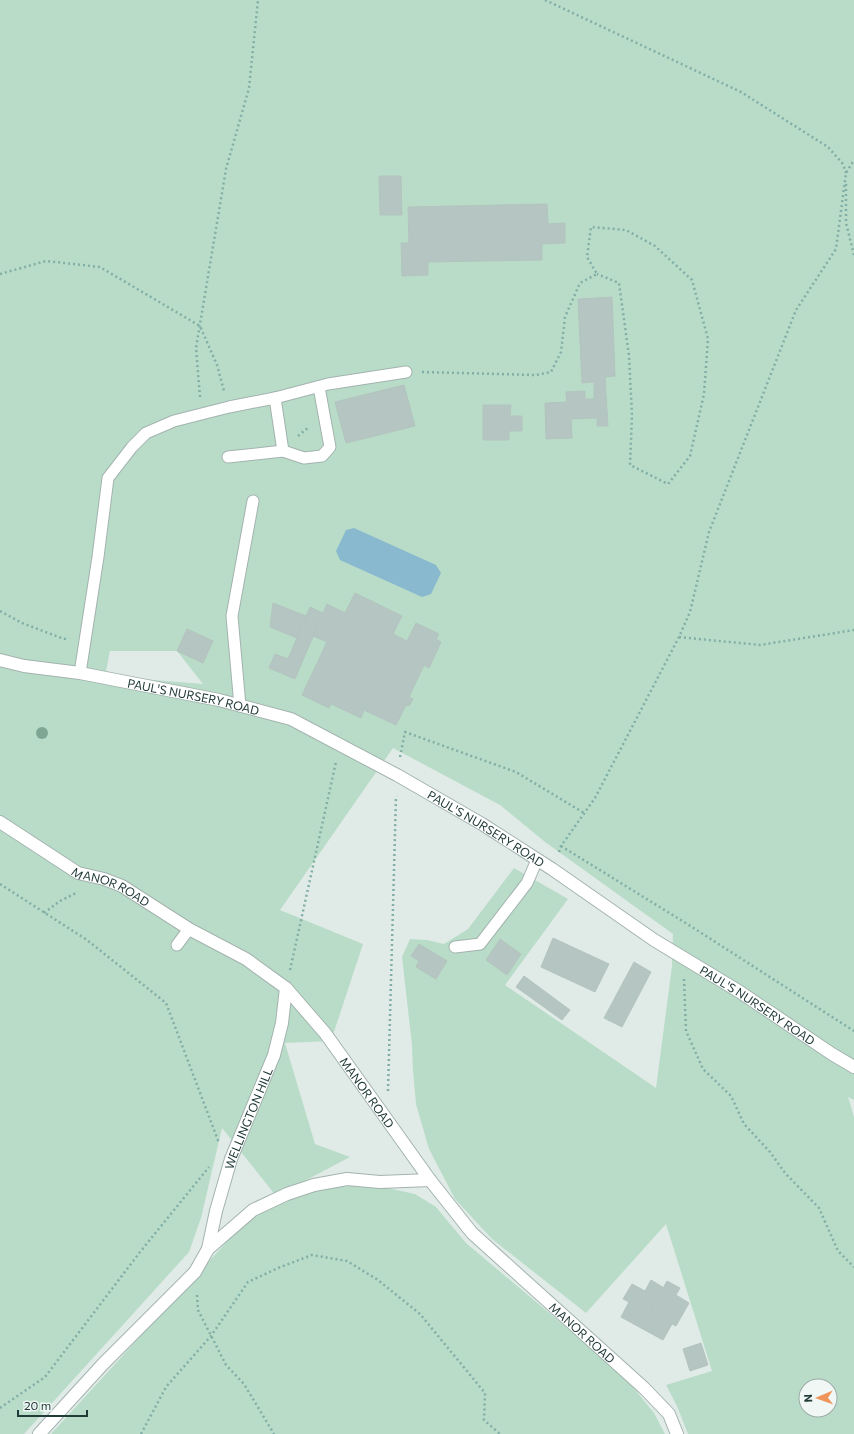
<svg xmlns="http://www.w3.org/2000/svg" width="854" height="1434" viewBox="0 0 854 1434" font-family="Commissioner,sans-serif">
<style>
.green{fill:#b9dcc8;fill-rule:evenodd}
.water{fill:#89b9cf}
.building{fill:#b5c5c1;stroke:#b3c4bf}
.lines{fill:none;stroke-linecap:round;stroke-linejoin:round}
.lane-casing{stroke:#a3b3af;stroke-width:13}
.street-casing{stroke:#a3b3af;stroke-width:14}
.path{stroke:#81aea6;stroke-width:2.5;stroke-dasharray:2 3;stroke-linecap:butt}
.lane{stroke:#fff;stroke-width:11}
.street{stroke:#fff;stroke-width:12}
.tree{fill:#7da794}
.labels{text-anchor:middle;dominant-baseline:central;stroke-width:3;stroke-linejoin:round;paint-order:stroke}
.street-label{font-size:12px;fill:#213b38;stroke:#f0f7f5}
</style>
<rect width="100%" height="100%" fill="#e0ebe7"/>
<g class="green">
<path d="M0,0H854V1100L848,1097L854,1117V1434H688L677,1406L666,1385L712,1371L666,1224L586,1313L492,1239L455,1199L429,1149L416,1104L413,1071L412,1045L402,957L410,939L427,940L444,944L468,929L514,868L568,899L505,985L656,1088L672,966L673,934L545,842L500,805L393,748L280,910L363,944L331,1041L285,1043L315,1144L350,1157L276,1196L222,1128L201,1218L189,1252L24,1434H0ZM110,651H177L203,684L105,676ZM806,1386H830V1410H806Z"/>
<path d="M358,1185L383,1187L415,1194L436,1207L466,1243L624,1376L654,1413L665,1434H51L233,1235L274,1202L321,1189Z"/>
</g>
<path class="water" d="M354,528L436,565L441,573L431,594L422,597L340,560L336,551L346,530Z"/>
<g class="building">
<path d="M379,176H401L402,215H380Z"/>
<path d="M547,204L548,224L565,223V243L542,244V260L428,262V275L402,276L401,243H409L408,207Z"/>
<path d="M612,297L615,376L605,377L608,426H597V418L571,419L572,438L546,439L545,403L567,402L566,392L585,391V399H594V382L582,383L578,299Z"/>
<path d="M404,385L415,426L346,443L335,402Z"/>
<path d="M483,405H511L510,416H522V431H509V440H483Z"/>
<path d="M355,593L402,616L393,634L407,641L416,623L439,634L436,639L441,642L429,668L424,665L409,697L413,699L409,706L406,705L396,725L364,710L361,718L331,704L329,708L302,695L327,642L313,636L327,604L345,613Z"/>
<path d="M273,603L306,616L297,638L270,627Z"/>
<path d="M310,607L323,613L295,679L269,668L275,654L288,659Z"/>
<path d="M187,629L213,641L203,663L177,651Z"/>
<path d="M553,938L609,964L595,992L541,967Z"/>
<path d="M500,939L521,954L507,975L486,960Z"/>
<path d="M419,944L447,961L436,979L416,967L419,961L411,956Z"/>
<path d="M634,962L651,972L622,1027L604,1018Z"/>
<path d="M524,976L570,1010L562,1020L516,987Z"/>
<path d="M651,1280L664,1288L641,1328L621,1317L629,1302L623,1299L632,1284L645,1291Z"/>
<path d="M667,1281L680,1288L676,1295L689,1303L676,1326L672,1324L663,1340L641,1328Z"/>
<path d="M701,1343L708,1365L690,1371L683,1349Z"/>
</g>
<g class="lines">
<g class="lane-casing">
<g id="lane">
<path d="M275,398L283,451L304,458L322,456L330,447L319,387"/>
<path d="M228,457L283,451"/>
<path d="M80,673L98,557L108,478L132,447L146,433L174,421L229,407L275,398L328,384L406,372"/>
<path d="M240,706L232,616L253,501"/>
<path d="M177,945L189,929"/>
<path d="M455,947L480,944L527,883L537,860"/>
</g>
</g>
<g class="street-casing">
<g id="street">
<path id="s1" d="M0,660L24,666L80,673L219,700L291,719L397,775L482,824L552,869L654,940L740,992L832,1054L854,1067"/>
<path id="s2" d="M0,822L78,873L104,879L122,886L189,929L246,959L286,988L325,1033L430,1180L472,1233L644,1388L669,1414L677,1434"/>
<path id="s3" d="M208,1249L216,1211L231,1159L274,1055L282,1023L286,988"/>
<path d="M39,1434L103,1364L195,1272L208,1249L253,1210L287,1194L314,1185L347,1179L380,1182L430,1180"/>
</g>
</g>
<g class="path">
<path d="M545,0L741,92L828,147L843,164L846,173"/>
<path d="M846,184V223L854,255"/>
<path d="M0,274L46,261L100,267L200,326L217,365L224,391"/>
<path d="M422,372L536,375L551,372L561,352L565,317L580,283L597,274L587,257L591,227L626,230L655,246L692,280L708,339L704,394L690,456L668,484L630,465L632,415L629,356L619,283L597,274"/>
<path d="M200,397L196,348L226,169L249,88L258,0"/>
<path d="M298,436L309,427"/>
<path d="M0,611L22,623L64,639L69,638"/>
<path d="M679,637L760,645L854,630"/>
<path d="M400,757L405,732L516,772L584,813"/>
<path d="M561,846L692,927L854,1031"/>
<path d="M559,852L561,846L595,798L679,637L690,612L709,532L796,310L836,249L846,173L854,160"/>
<path d="M0,884L87,940L166,1003L219,1143"/>
<path d="M44,913L60,901L78,892"/>
<path d="M290,970L336,762"/>
<path d="M684,979L686,1031L703,1069L731,1096L744,1124L770,1152L785,1173L819,1208L838,1251L854,1267"/>
<path d="M388,1091L396,796"/>
<path d="M197,1295L198,1310L226,1365L244,1384L274,1434"/>
<path d="M0,1408L45,1377L140,1252L209,1167"/>
<path d="M141,1434L166,1387L211,1336L248,1282L278,1268L312,1255L347,1261L378,1280L420,1314L485,1393L484,1420L500,1434"/>
</g>
<use href="#lane" class="lane"/>
<use href="#street" class="street"/>
</g>
<circle class="tree" cx="42" cy="733" r="6"/>
<g class="labels">
<g class="street-label">
<text stroke="none"><textPath href="#s1" startOffset="197">PAUL'S NURSERY ROAD</textPath></text>
<text stroke="none"><textPath href="#s1" startOffset="521">PAUL'S NURSERY ROAD</textPath></text>
<text stroke="none"><textPath href="#s2" startOffset="129">MANOR ROAD</textPath></text>
<text stroke="none"><textPath href="#s1" startOffset="845">PAUL'S NURSERY ROAD</textPath></text>
<text stroke="none"><textPath href="#s2" startOffset="465">MANOR ROAD</textPath></text>
<text stroke="none"><textPath href="#s3" startOffset="137">WELLINGTON HILL</textPath></text>
<text stroke="none"><textPath href="#s2" startOffset="789">MANOR ROAD</textPath></text>
</g>
</g>
<g transform="translate(818 1398) rotate(268)"><circle r="19" fill="#f0f7f5" stroke="#9daca9"/>
<path d="M0-3L7 15L0 10L-7 15Z" fill="#ef955a"/>
<text y="-6" font-size="11" font-weight="bold" text-anchor="middle" fill="#213b38">N</text>
</g>
<path d="M18 1410v6h69v-6" fill="none" stroke="#213b38" stroke-width="2"/>
<text x="24" y="1410" font-size="12" fill="#213b38" stroke="#f0f7f5" stroke-width="3" paint-order="stroke">20 m</text>
</svg>
